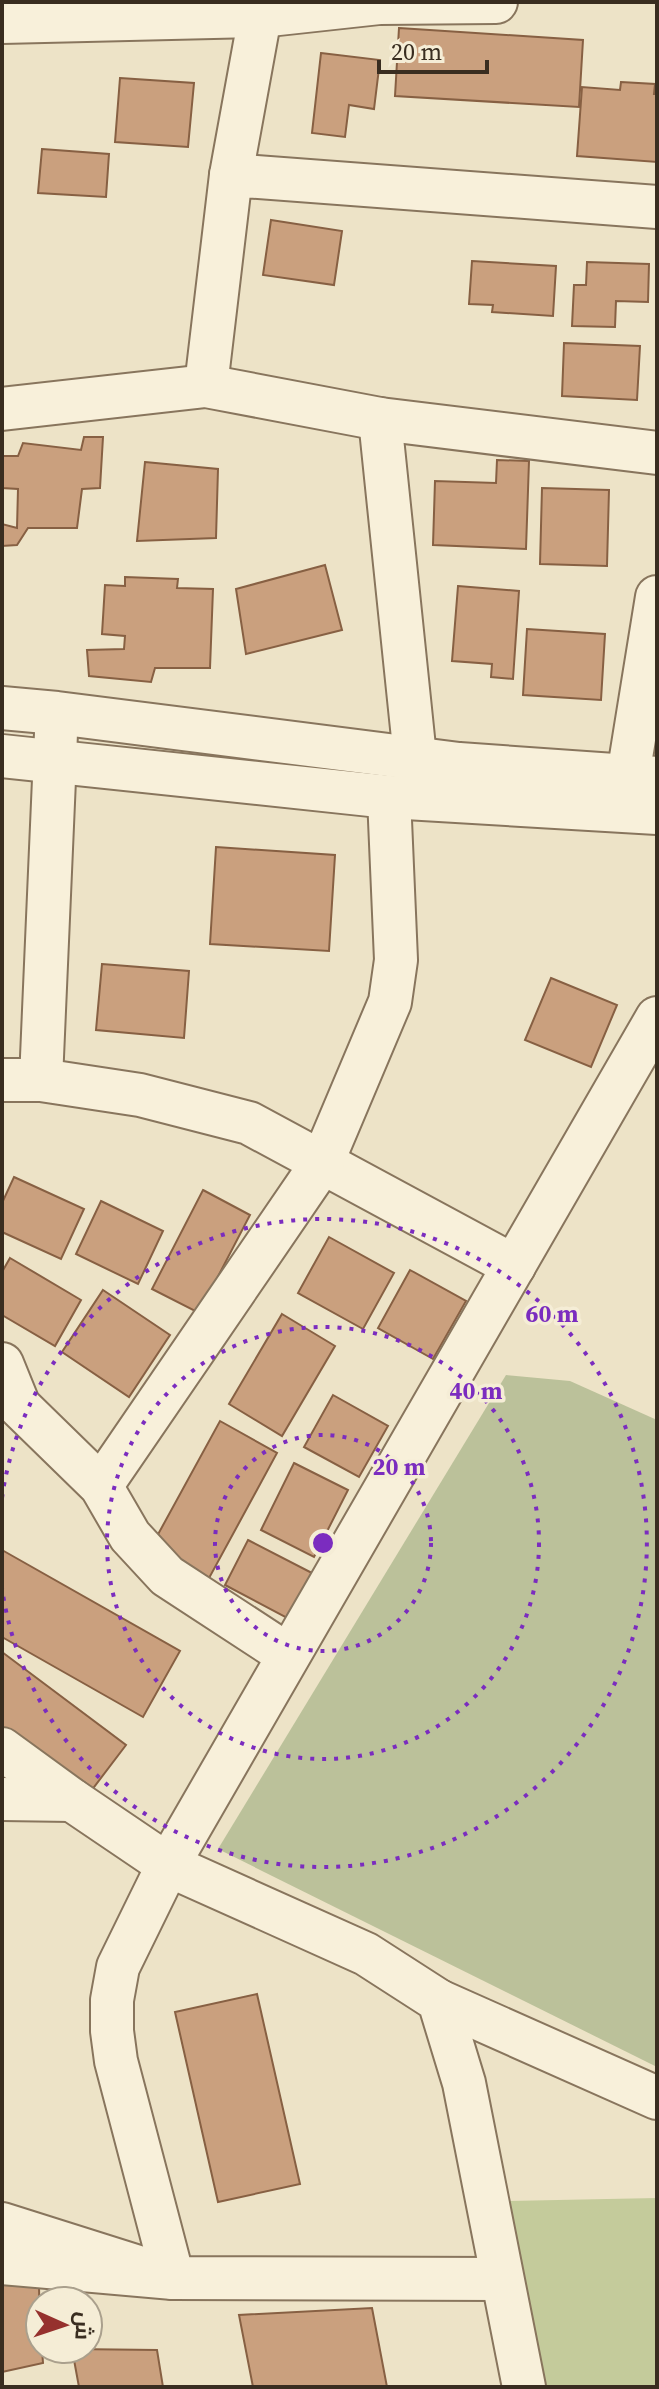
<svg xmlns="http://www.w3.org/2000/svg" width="659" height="2389" viewBox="0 0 659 2389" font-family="'Source Serif 4',Cairo,serif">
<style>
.green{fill:#c4cb9b}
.cemetery{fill:#bbc19a}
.building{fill:#caa07e;stroke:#876043;stroke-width:2}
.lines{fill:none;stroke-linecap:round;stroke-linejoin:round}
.street-casing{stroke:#88755d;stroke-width:46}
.street{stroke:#f8f0da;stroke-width:42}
.ring{fill:none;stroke:#7b2cbf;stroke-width:4;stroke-dasharray:4 8}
.centre{fill:#7b2cbf;stroke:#f5edd6;stroke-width:4}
.ring-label{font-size:24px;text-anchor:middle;font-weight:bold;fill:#7b2cbf;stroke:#f5edd6;stroke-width:7;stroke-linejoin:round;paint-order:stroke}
</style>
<rect width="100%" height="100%" fill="#ede3c7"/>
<path class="green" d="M657,2198V2387H540L502,2201Z"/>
<path class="cemetery" d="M506,1375L570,1381L657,1420V2067L218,1849Z"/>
<g class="building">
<path d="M399,28L583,40L579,107L395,96Z"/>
<path d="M321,53L380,60L374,109L349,105L345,137L312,133Z"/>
<path d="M120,78L194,83L188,147L115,142Z"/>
<path d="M621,82L655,84L654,94H657V162L577,156L582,87L620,90Z"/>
<path d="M42,149L109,154L106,197L38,193Z"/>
<path d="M271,220L342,231L334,285L263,275Z"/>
<path d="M472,261L556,266L553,316L492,312L493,305L469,304Z"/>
<path d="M587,262L649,264L648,302L616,301L615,327L572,326L574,285H586Z"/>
<path d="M564,343L640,346L637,400L562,396Z"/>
<path d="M84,437H103L100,488L82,489L77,528H28L17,545L2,546V524L17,528L18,489L2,488V456H18L23,443L81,450Z"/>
<path d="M497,460L529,461L526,549L433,545L435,481L496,483Z"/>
<path d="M145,462L218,469L216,538L137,541Z"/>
<path d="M542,488L609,490L607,566L540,564Z"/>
<path d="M325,565L342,630L246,654L236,589Z"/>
<path d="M125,577L178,579L177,588L213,589L210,668H155L151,682L89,676L87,650L124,649L125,636L102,634L105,585L125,586Z"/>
<path d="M458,586L519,591L513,679L491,677L492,664L452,661Z"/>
<path d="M527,629L605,634L601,700L523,695Z"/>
<path d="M216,847L335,855L329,951L210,944Z"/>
<path d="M102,964L189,971L184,1038L96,1030Z"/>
<path d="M551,978L617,1005L591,1067L525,1040Z"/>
<path d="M14,1177L84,1209L61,1259L2,1232V1203Z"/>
<path d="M203,1190L250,1215L199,1313L152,1289Z"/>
<path d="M101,1201L163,1231L138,1284L76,1254Z"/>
<path d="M329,1237L394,1273L363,1329L298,1293Z"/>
<path d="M10,1258L81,1300L55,1346L2,1315V1272Z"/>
<path d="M410,1270L466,1301L433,1359L378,1328Z"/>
<path d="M103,1290L170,1335L129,1397L62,1352Z"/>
<path d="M282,1314L335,1346L282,1436L229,1404Z"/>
<path d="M333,1395L388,1426L359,1477L304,1447Z"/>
<path d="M220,1421L277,1453L208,1580L150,1549Z"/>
<path d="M294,1463L348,1490L314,1557L261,1530Z"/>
<path d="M248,1540L312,1573L289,1619L225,1585Z"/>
<path d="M2,1550L180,1651L143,1717L2,1637Z"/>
<path d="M2,1652L126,1745L88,1795L2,1730Z"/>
<path d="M257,1994L300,2184L218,2202L175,2012Z"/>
<path d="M2,2281L39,2284L40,2349H42L43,2363L2,2372Z"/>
<path d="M372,2308L387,2387H253L239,2315Z"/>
<path d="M72,2349L157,2350L163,2387H79Z"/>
</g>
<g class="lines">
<g class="street-casing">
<g id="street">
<path d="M2,22L260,16L379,3L496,2"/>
<path d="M231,175L260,16"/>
<path d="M206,386L231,175L657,207"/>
<path d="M2,409L206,386L380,419L657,453"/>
<path d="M380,419L415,757"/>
<path d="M2,708L57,713L459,764L657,778"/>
<path d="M2,756L389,797L657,813"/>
<path d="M628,776L657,597"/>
<path d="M2,1080H41L140,1095L249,1123L514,1266"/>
<path d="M41,1080L56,733"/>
<path d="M2,1364L19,1406L101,1486L130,1536L167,1576L288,1655"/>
<path d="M101,1486L322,1163L390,1002L396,960L389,797"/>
<path d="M2,1749L72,1800L168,1865L366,1954L439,2001L464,2083L524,2387"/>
<path d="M2,1799L72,1800"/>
<path d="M439,2001L657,2098"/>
<path d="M2,2224L173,2278L502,2279"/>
<path d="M2,2263L173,2278L116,2061L112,2031V2000L118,1967L168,1865L657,1018"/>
</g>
</g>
<use href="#street" class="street"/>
</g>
<g class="ring">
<circle cx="323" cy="1543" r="108"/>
<circle cx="323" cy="1543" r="216"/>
<path d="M2 1498A324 324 0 1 1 2 1588"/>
</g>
<circle cx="323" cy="1543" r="12" class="centre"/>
<g class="ring-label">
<text x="552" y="1322">60 m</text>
<text x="476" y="1399">40 m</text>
<text x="399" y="1475">20 m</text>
</g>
<rect width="659" height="2389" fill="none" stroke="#392d20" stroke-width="8"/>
<g transform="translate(64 2325) rotate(93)"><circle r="38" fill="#f5edd6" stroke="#aaa08d" stroke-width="2"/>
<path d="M0-6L14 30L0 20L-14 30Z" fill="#96312e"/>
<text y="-12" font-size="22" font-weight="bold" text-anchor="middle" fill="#392d20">ش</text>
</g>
<path d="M379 60v12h108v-12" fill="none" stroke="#392d20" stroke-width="4"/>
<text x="391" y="60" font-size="24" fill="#392d20" stroke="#f5edd6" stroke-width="6" paint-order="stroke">20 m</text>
</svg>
